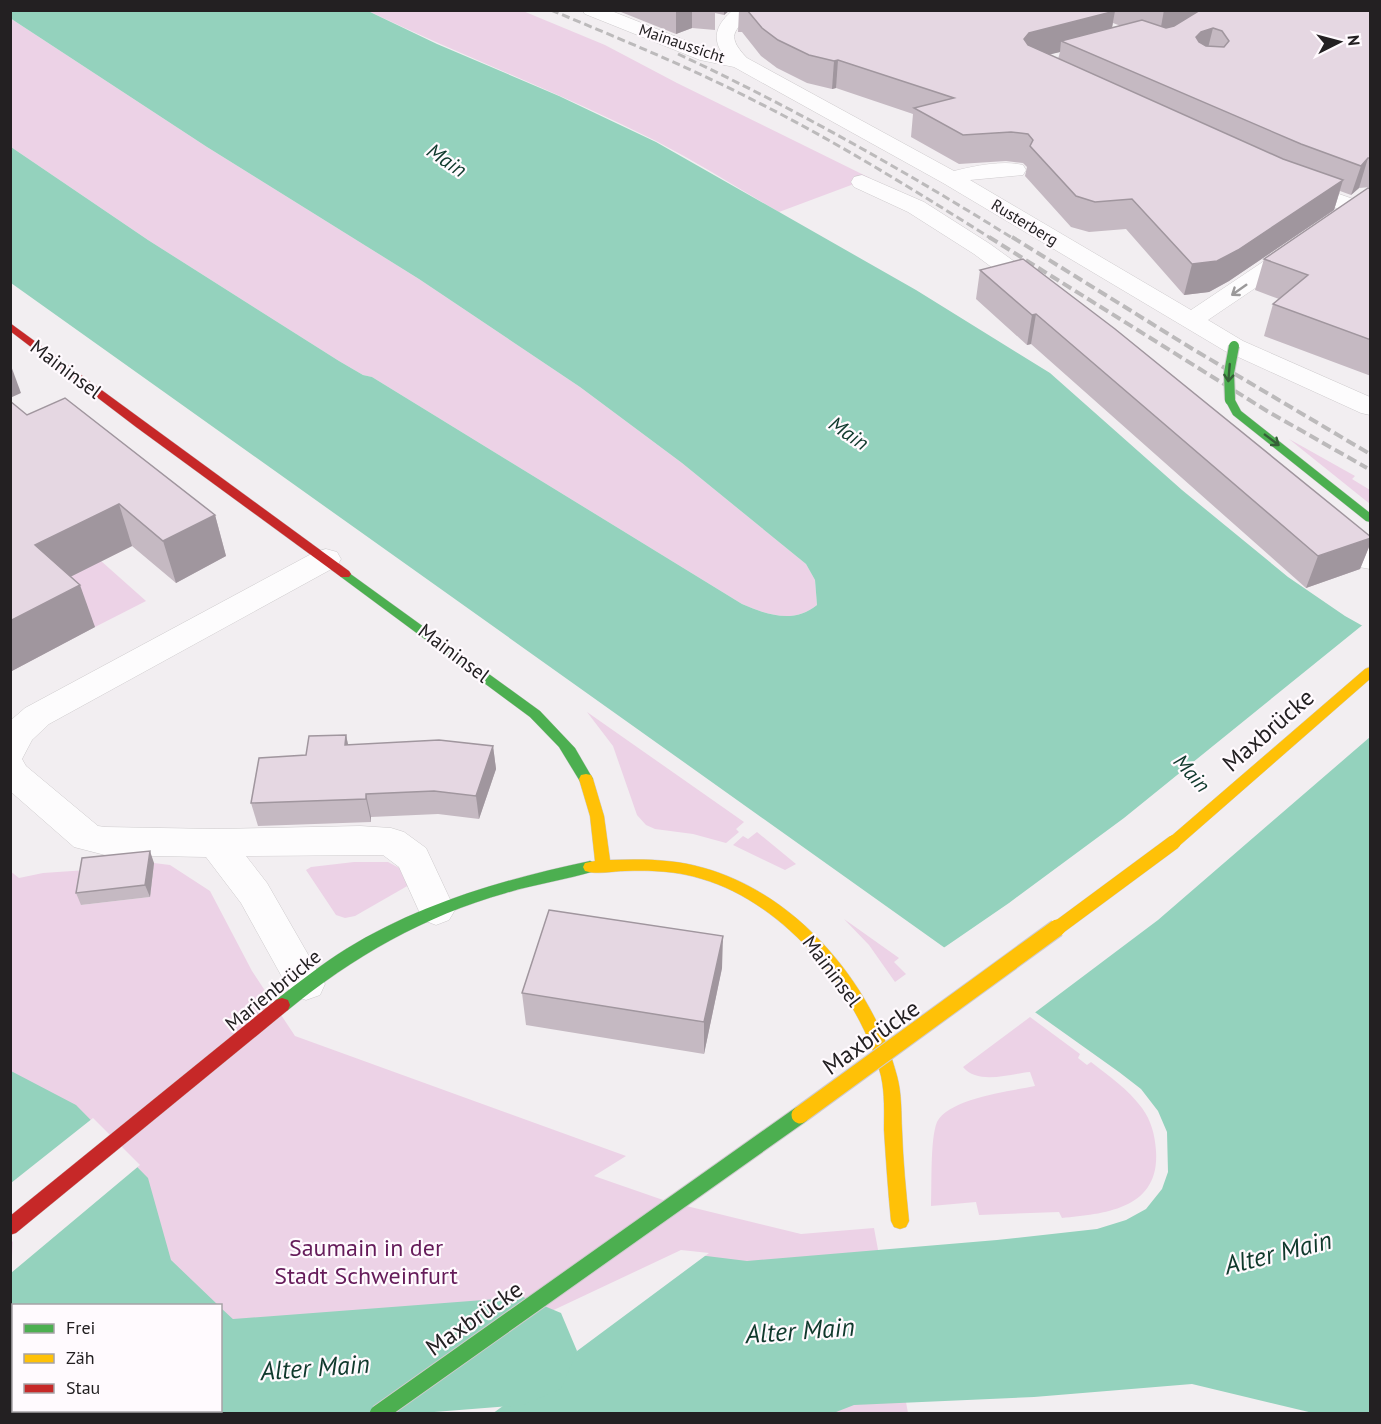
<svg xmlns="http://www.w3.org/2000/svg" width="1381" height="1424" viewBox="0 0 1381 1424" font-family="'PT Sans',sans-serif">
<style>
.green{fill:#ecd2e6;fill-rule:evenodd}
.water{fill:#94d2bd}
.pier{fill:#f2eef1}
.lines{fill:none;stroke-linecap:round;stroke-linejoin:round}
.river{fill:#94d2bd;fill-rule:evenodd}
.street-casing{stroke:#cecbcd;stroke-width:1}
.fast-casing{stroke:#cecbcd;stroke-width:1}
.slow-casing{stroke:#cecbcd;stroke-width:1}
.jam-casing{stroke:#cecbcd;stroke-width:1}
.street{fill:#fdfcfd;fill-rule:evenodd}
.fast{fill:#4caf50;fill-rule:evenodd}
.slow{fill:#ffc107;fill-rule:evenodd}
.jam{fill:#c62828;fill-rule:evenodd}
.rail-far1{stroke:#bcbabb;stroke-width:3;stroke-dasharray:8 4;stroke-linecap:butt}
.rail{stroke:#bcbabb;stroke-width:4;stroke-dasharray:10 4.5;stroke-linecap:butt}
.fast-bridge-far1-casing{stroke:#cecbcd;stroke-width:12;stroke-linecap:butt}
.fast-bridge-casing{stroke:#cecbcd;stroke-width:19;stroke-linecap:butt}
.slow-bridge-far1-casing{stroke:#cecbcd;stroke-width:15;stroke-linecap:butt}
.slow-bridge-casing{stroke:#cecbcd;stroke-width:19;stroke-linecap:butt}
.fast-bridge-far1{stroke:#4caf50;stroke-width:10}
.fast-bridge{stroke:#4caf50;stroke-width:17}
.slow-bridge-far1{stroke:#ffc107;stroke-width:14}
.slow-bridge{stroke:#ffc107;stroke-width:17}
.wall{fill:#c5b9c2;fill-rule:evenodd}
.shaded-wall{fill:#a0969e}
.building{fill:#e5d7e2;stroke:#a0969e;stroke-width:1.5;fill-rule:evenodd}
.oneway{stroke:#9b999a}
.oneway2{stroke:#356037}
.labels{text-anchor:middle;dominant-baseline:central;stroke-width:4.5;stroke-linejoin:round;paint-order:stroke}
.far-street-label{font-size:16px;fill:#232022;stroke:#fffafe}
.street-label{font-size:20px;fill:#232022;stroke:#fffafe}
.water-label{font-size:21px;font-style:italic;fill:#0f392c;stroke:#fffafe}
.near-street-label{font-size:24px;fill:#232022;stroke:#fffafe}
.near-park-label{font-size:24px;fill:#651c5a;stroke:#fffafe}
.near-water-label{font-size:26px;font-style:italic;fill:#0f392c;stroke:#fffafe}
</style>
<rect width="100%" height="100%" fill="#f2eef1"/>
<g class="green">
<path d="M368,11H523L605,45L677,83L870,178L779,212C738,188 698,163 656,141C562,94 463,56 368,11Z"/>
<path d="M10,18L207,147L419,279L580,387L682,463L806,564L815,580L817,605C794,624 767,615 742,604L372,377L363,375L339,361L148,240L11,147Z"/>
<path d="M1289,439L1355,476L1352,479L1370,490V504Z"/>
<path d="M101,561L146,601L95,627L50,587Z"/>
<path d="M587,712L744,822L736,829L739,832L726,843L693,834L655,829L646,825L637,815L613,746Z"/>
<path d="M757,832L796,864L785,870L733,845L743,836L748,839Z"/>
<path d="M354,862H388L403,870L409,885L355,916L345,918L336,915L306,870L311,867Z"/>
<path d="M154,863L170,865L210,891L252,971L295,1036L626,1156L594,1176L666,1201L801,1234L874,1228L908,1413H11L10,871L19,878L43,873L87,870L81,905L150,897ZM14,1306H220V1410H14Z"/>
<path d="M844,919L899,958L894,962L906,974L895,982L869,945Z"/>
<path d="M1030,1017L1080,1054L1078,1058L1087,1065L1091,1062C1109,1076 1128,1089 1142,1108C1151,1120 1155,1135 1156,1151C1160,1209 1105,1214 1062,1218L1059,1212L979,1215L976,1202L931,1206C932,1185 930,1139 937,1122C949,1098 1011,1091 1035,1086L1030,1072C1009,1074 978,1085 963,1067Z"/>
</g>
<path class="water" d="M11,10L368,11L437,44L559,96L656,142L916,290L1050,373L1182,490L1288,577L1345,616L1370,630V1413H1313L1192,1384L1034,1397L854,1405L831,1414L11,1413L10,1278L16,1241L10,1234L11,1071L76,1105L148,1178L171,1260L218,1305L14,1306V1410H220L221,1308L279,1362L342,1386L457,1359L682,1253L747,1261L997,1240L1097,1229L1126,1220L1146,1209L1162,1189L1168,1172L1167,1132L1158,1111L1141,1089L1119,1072L11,283V147L148,240L339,361L363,375L372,377L742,604C767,615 794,624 817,605L815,580L806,564L682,463L580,387L419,279L207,147L10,18Z"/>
<g class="pier">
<path d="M1365,623L1370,627V737L1158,920L1033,1014L942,949L1009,903L1124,818Z"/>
<path d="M93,1118L140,1165L11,1273L13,1242L10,1239L11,1183Z"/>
<path d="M681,1250L709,1253L492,1414L267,1413L322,1376L342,1383L456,1356Z"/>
</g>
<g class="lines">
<path class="river" d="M523,1297L561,1313L577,1351L561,1389L523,1405L409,1414H184L181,1410H220V1320Z"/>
<g class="street-casing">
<g id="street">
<path d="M582,10H609L712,51L722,53C711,36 718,23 733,10H754C739,30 722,32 747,58L954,171C975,166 1002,160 1023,165L1026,170L1023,175L970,180L1191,310L1288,245L1296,243L1304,245L1308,250L1304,255L1208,320L1243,341L1370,397V415L1361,413L1225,351L943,183L734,67L700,60L585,14Z"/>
<path d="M862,175L924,202L990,244L1047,285L1050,290L1047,295L1038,297L1029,295L974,254L908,212L854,187L851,182L854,177Z"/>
<path d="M1294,178L1370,205V220L1286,190L1283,185L1286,180Z"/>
<path d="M1330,518L1340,521L1370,545V569L1359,567L1320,533L1315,527L1320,521Z"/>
<path d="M326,549L337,552L341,559L337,566L49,724L32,740L22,759L26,766L98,826L105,827L216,829L360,826L391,828L404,832L426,848L455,910L449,920L436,925L423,920L399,867L383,855L246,856L267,883L325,984L320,995L306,1000L292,995L241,903L206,857L105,855L74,847L10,791V721L25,708L315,552Z"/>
</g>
</g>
<g class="fast-casing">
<g id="fast">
<path d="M1230,397L1234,398L1241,411L1370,513V522L1366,521L1233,415L1225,400Z"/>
<path d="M345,570L540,711L575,748L593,779L591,783H581L559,747L530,717L341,577L339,574Z"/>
<path d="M590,861L595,863L597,867L595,871C566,880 535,884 506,893C424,916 353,957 288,1010L282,1012L276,1010L274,1005L276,1000C299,982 322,964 346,949C421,903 505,879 590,861Z"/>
</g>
</g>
<g class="slow-casing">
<g id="slow">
<path d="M1370,667V679L1179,846H1169L1167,842L1169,838L1365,669Z"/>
<path d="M586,774L591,775L593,779L604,816L610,860C642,859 674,859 704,868C797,894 873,984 897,1076C902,1094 901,1113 902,1130C903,1161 906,1191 909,1221L906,1227L900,1229L894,1227L891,1221C888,1191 886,1161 884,1130C884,1113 885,1094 881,1076C860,994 785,903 702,879C677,871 651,870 625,871C613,871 597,875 585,871L583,867L585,863L595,861L590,816L579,779L581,775Z"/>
</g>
</g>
<g class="jam-casing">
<g id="jam">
<path d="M10,323L349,571L351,574L349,577H341L136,427L10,331Z"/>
<path d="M282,998L288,1000L290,1005L288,1010L16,1233L10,1235V1216L276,1000Z"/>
</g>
</g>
<use href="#street" class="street"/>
<use href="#fast" class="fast"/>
<use href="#slow" class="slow"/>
<use href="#jam" class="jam"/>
<g class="rail-far1">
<path d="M551,10C620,39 689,67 755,101C837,142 914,190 992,239"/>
<path d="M678,54C794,108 905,171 1014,239"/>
</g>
<g class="rail">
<path d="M989,237L1267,411L1367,468"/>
<path d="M1012,237L1191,348L1370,454"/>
</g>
<g class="fast-bridge-far1-casing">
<path id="fast-bridge-far1" d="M1230,400L1229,373L1234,346"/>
</g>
<g class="fast-bridge-casing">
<path id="fast-bridge" d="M378,1414L800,1115"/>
</g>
<g class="slow-bridge-far1-casing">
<path id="slow-bridge-far1" d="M1055,930L1174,842"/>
</g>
<g class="slow-bridge-casing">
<path id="slow-bridge" d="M800,1115L1057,928"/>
</g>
<use href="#fast-bridge-far1" class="fast-bridge-far1"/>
<use href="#fast-bridge" class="fast-bridge"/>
<use href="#slow-bridge-far1" class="slow-bridge-far1"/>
<use href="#slow-bridge" class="slow-bridge"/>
</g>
<g class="wall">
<path d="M616,10H730L724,15L715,13V30L692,28L676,34Z"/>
<path d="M739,10H1371V187L1359,188L1351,195L1340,191L1334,210L1229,281L1209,292L1184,295L1126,229L1089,232L1071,227L1025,176L1027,167L1023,163L1006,161L959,164L911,137L913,114L836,88L832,89L807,83L777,68L761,56L742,32H738ZM1113,23L1121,26L1112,28ZM1060,52L1058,59L1049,54Z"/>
<path d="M1371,189V376L1264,336L1273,304L1279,299L1255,290L1264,259Z"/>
<path d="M980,270L1371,537V542L1360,569L1306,588L1031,344L1027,345L976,299Z"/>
<path d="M27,415L215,515L226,556L176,583L132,546L70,577L95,627L10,672Z"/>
<path d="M346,735L348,745L493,746L496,769L479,819L438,814L371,817V822L258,826L251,803L306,755Z"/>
<path d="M154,863L150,897L81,905L76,893Z"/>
<path d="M722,968L704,1054L526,1025L522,993Z"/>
</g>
<g class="shaded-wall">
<path d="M676,10H692V28L676,34Z"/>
<path d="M724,10H730L724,15Z"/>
<path d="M1164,10H1207L1159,38Z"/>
<path d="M1115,11L1110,38L1061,41L1060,52L1024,61V39L1029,33Z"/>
<path d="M1213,28L1206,56L1196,37L1201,32Z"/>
<path d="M838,60L836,88L832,89L834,61Z"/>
<path d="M1368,158L1359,188L1351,195L1361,166Z"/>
<path d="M1343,180L1334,210L1229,281L1209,292L1184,295L1192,264Z"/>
<path d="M1036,314L1031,344L1027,345L1032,315Z"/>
<path d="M10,363L21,393L10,398Z"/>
<path d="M119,504L132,546L50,587L35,545Z"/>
<path d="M215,515L226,556L176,583L163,541Z"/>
<path d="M1371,538V542L1360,569L1306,588L1318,556Z"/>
<path d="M80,585L95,627L10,672V621Z"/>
<path d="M346,735L351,758L345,745Z"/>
<path d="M493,746L496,769L479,819L476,796Z"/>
<path d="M366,794L371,817V822L366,799Z"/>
<path d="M150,851L154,863L150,897L145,885Z"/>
<path d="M723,936L722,968L704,1054V1022Z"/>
</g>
<g class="building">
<path d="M747,10H1113L1115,11L1029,33L1024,39L1028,45L1283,159L1343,180L1238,250L1217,261L1192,264L1132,199L1095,202L1076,196L1030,146L1033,140L1028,134L1011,132L963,135L914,108L954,98L838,60L834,61L809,55L778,40L762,28Z"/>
<path d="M1200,10H1371V158H1368L1361,166L1301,144L1061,41L1142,20L1166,28L1174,26ZM1213,28L1222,31L1229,41L1224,47L1206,46L1199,42L1196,37L1201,32Z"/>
<path d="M1368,188L1371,189V340L1273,304L1308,275L1264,259Z"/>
<path d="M1023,259L1115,329L1371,537V538L1318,556L1036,314L1032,315L980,270Z"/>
<path d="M65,398L215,515L163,541L119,504L35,545L80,585L10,621V401L27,415Z"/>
<path d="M346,735L345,745L439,740L493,746L476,796L434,791L366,794V799L251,803L259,758L306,755L309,736Z"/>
<path d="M150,851L145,885L76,893L82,858Z"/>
<path d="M549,910L723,936L704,1022L522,993Z"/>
</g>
<defs><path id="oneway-shaft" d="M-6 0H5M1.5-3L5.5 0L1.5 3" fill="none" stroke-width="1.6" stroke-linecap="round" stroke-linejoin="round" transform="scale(1.5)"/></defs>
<use class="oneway" href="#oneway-shaft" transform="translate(1239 290) rotate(145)"/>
<g class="oneway2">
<use href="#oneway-shaft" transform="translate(1229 373) rotate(95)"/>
<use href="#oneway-shaft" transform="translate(1272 440) rotate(37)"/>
</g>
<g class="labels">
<g class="far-street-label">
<text transform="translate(682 43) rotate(19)">Mainaussicht</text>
<text transform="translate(1025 222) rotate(31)">Rusterberg</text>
</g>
<g class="street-label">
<text transform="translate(66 369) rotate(37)">Maininsel</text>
<text transform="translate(454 653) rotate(37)">Maininsel</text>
<text transform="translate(832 971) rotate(53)">Maininsel</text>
<text transform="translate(273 990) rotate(-39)">Marienbrücke</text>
</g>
<g class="water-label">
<text transform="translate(447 160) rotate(34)">Main</text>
<text transform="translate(849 433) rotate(34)">Main</text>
<text transform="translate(1192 773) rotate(48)">Main</text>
</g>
<g class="near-street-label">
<text transform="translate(1268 730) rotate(-41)">Maxbrücke</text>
<text transform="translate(871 1037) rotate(-35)">Maxbrücke</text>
<text transform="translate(474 1318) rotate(-35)">Maxbrücke</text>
</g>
<g class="near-park-label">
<text x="366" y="1247">Saumain in der<tspan x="366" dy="28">Stadt Schweinfurt</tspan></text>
</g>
<g class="near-water-label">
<text transform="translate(1278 1252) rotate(-14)">Alter Main</text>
<text transform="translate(800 1330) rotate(-4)">Alter Main</text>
<text transform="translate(315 1367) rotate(-4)">Alter Main</text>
</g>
</g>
<rect width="1381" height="1424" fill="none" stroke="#232022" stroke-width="24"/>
<rect x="12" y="1304" width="210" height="108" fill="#fffafe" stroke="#a7a3a6" stroke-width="1.5"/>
<rect x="24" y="1324" width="30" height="9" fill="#4caf50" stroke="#a7a3a6" stroke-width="1.5"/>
<text x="66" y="1334" font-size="18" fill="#232022">Frei</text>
<rect x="24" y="1354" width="30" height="9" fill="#ffc107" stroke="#a7a3a6" stroke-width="1.5"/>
<text x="66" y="1364" font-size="18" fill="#232022">Zäh</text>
<rect x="24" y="1384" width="30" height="9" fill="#c62828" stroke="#a7a3a6" stroke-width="1.5"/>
<text x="66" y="1394" font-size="18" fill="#232022">Stau</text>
<g transform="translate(1339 42) rotate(84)" stroke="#fffafe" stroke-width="4.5" paint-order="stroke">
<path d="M0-4.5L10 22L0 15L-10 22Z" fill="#232022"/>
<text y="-9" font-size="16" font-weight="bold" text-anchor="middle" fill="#232022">N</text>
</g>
</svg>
